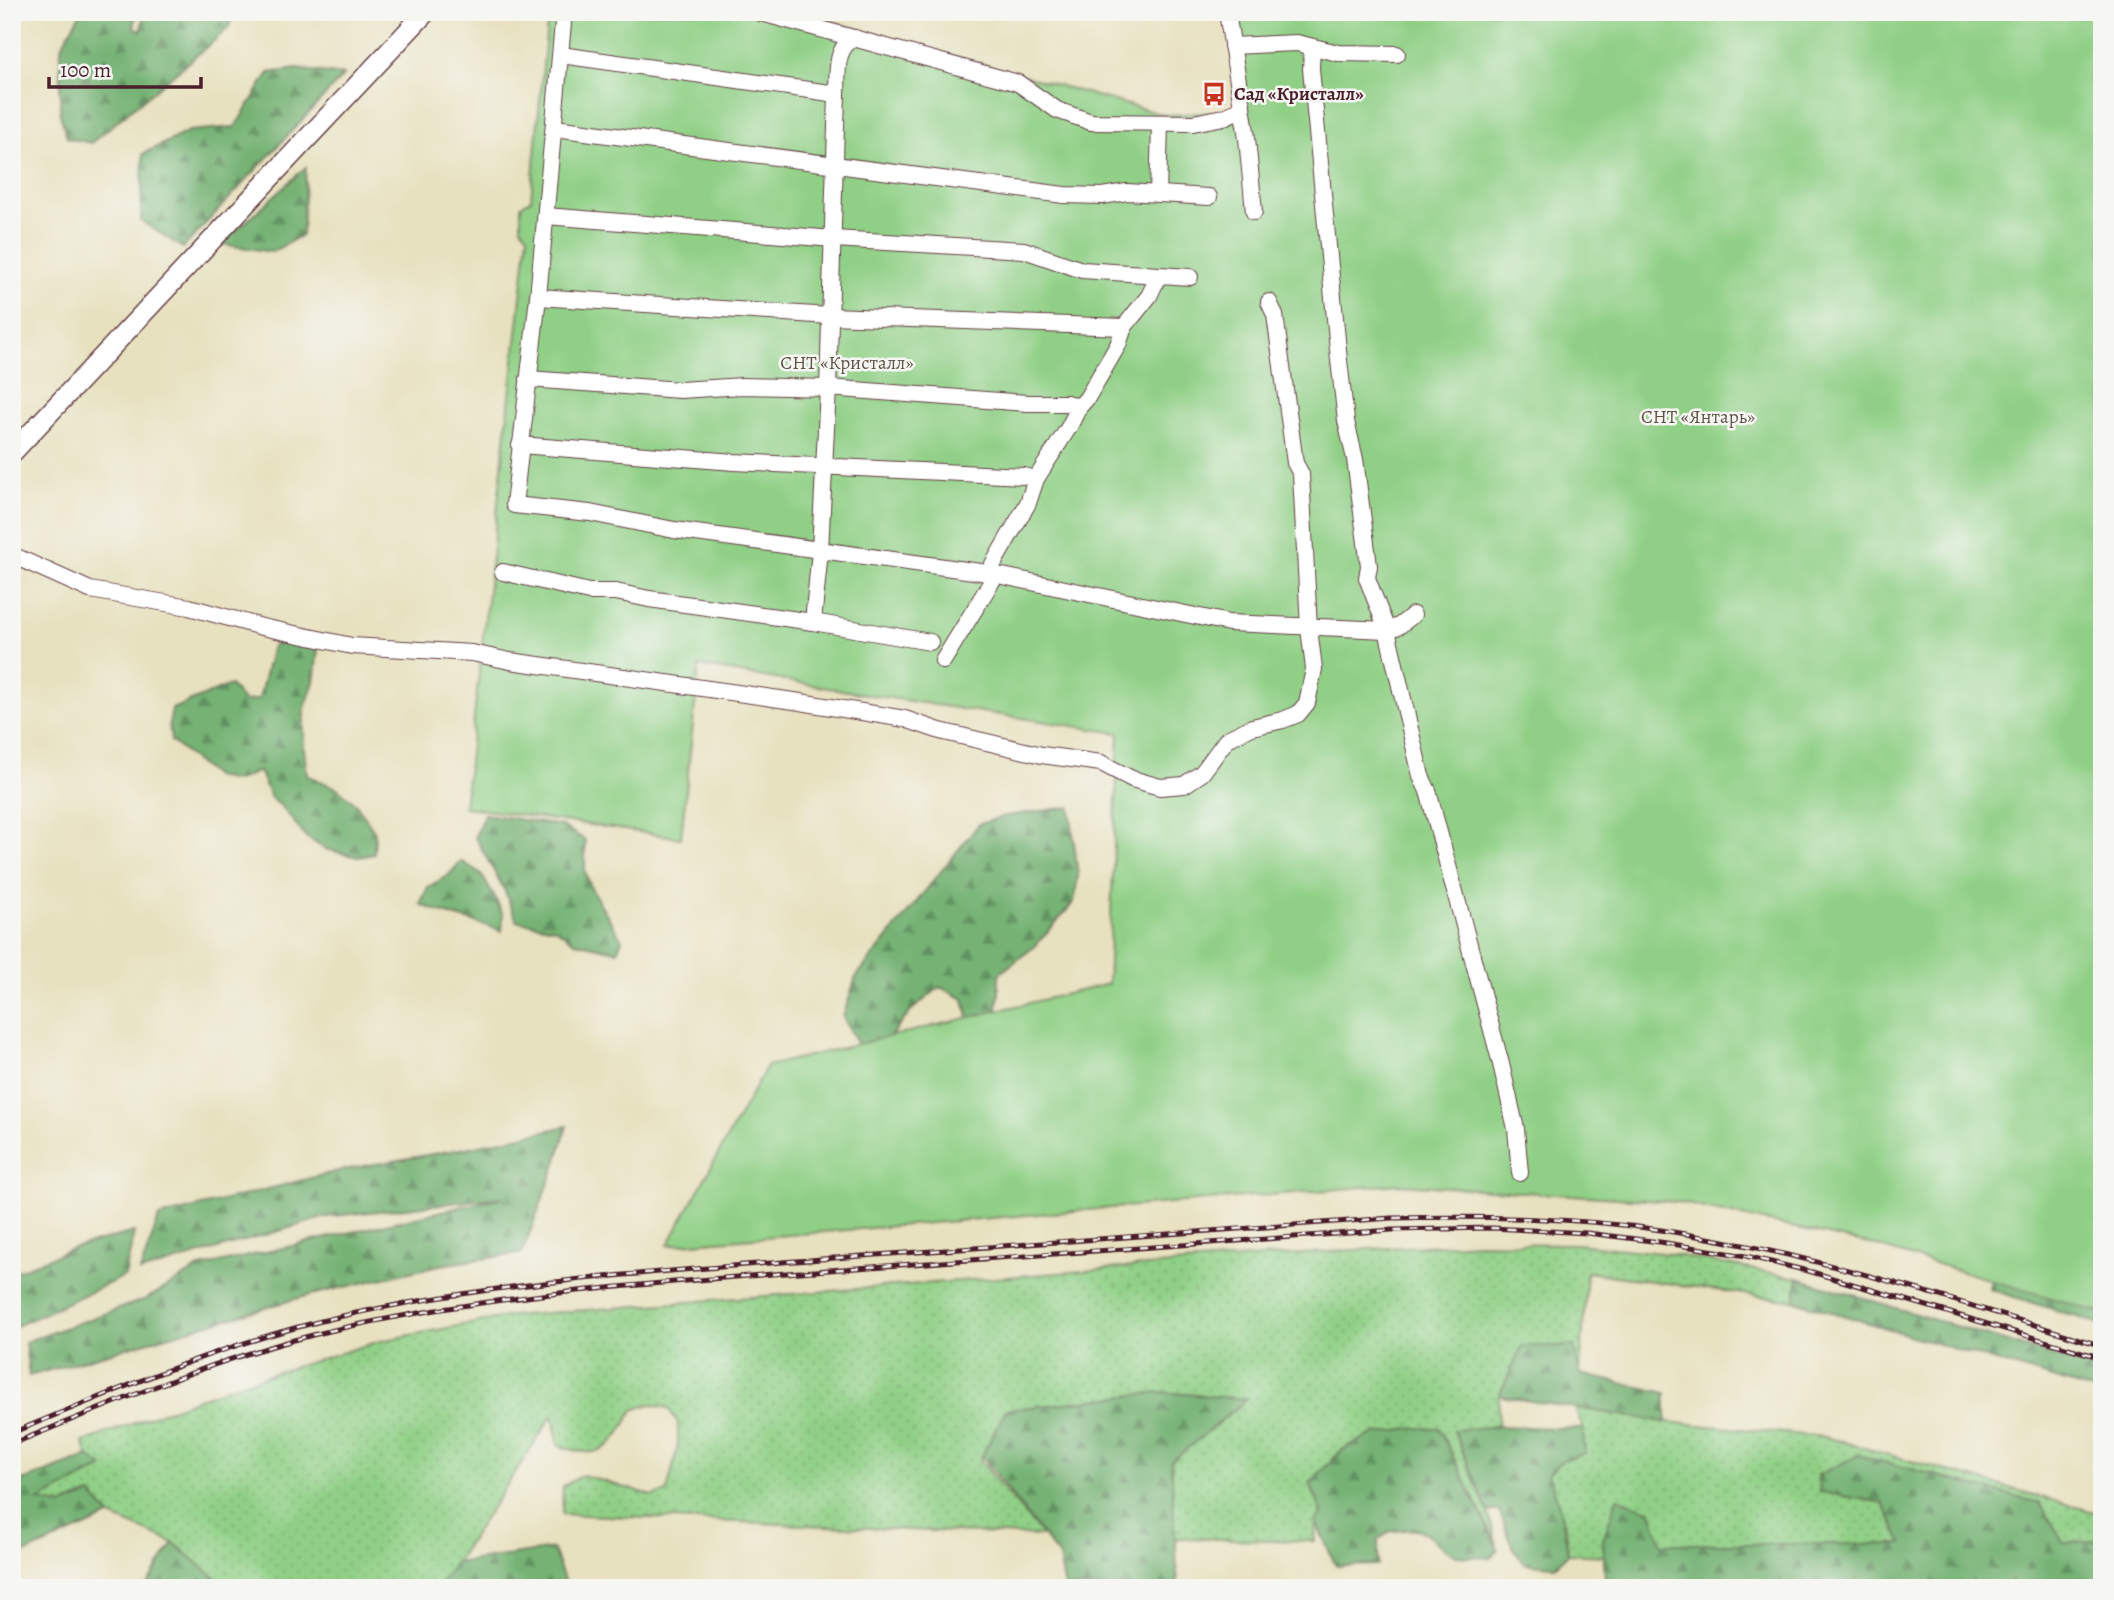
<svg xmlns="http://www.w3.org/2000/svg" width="2114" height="1600" viewBox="0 0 2114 1600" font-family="Alegreya,serif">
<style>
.grass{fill:url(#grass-dots);stroke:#6d7858;stroke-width:2}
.forest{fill:url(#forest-firs);stroke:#5f684f;stroke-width:2}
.garden{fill:#90d086;stroke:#6d7858;stroke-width:2}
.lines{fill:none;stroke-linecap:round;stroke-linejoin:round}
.minor-casing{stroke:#623c41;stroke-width:18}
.major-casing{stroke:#623c41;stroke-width:22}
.minor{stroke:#fff;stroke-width:16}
.major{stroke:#fff;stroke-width:19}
.rail-casing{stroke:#4a1f2b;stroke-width:5}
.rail{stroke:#f6f6f2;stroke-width:2.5;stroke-dasharray:8;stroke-linecap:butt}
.labels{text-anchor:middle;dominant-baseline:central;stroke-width:5;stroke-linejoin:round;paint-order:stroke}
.poi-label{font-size:19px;font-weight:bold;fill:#4a1f2b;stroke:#f6f6f2;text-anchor:start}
.park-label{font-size:19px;fill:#5f5446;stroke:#f6f6f2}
</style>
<defs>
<pattern id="grass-dots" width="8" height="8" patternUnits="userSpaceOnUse" patternTransform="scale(1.75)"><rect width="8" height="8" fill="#90d086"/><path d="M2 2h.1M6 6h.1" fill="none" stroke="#7eb274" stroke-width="1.8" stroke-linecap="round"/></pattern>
<pattern id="forest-firs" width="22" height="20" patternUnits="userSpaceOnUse" patternTransform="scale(1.75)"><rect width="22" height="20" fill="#74b273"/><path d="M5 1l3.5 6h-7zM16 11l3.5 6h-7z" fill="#61905f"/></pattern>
</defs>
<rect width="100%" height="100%" fill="#f6f6f2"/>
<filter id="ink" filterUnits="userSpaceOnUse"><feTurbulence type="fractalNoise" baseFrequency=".0143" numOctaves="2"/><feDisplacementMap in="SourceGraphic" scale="14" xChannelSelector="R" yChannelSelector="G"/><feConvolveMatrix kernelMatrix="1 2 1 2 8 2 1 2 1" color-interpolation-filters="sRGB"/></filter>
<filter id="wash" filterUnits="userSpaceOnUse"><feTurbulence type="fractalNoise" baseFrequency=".00686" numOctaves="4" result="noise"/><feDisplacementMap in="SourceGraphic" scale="28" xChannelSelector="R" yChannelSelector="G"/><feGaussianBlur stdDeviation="1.57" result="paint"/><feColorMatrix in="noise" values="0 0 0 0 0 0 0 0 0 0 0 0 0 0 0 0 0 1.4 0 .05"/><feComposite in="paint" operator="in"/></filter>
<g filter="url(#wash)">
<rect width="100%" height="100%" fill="#e8e1bf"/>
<g class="grass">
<path d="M1479,1243L1577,1244L1671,1254L1798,1278L1795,1301L1587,1272L1580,1374L1522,1346L1499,1396L1498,1426L1454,1431L1488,1512L1498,1549L1439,1428L1371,1435L1342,1450L1310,1483L1322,1512L1316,1522L1315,1541L1175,1538L1171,1461L1246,1400L1006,1410L980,1460L1043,1536L562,1514L563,1486L583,1475L653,1496L667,1492L678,1445V1423L668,1408L649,1404L633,1410C613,1448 602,1462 558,1445L553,1415L439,1588H227L174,1543L110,1516L91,1494L62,1505L37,1501L102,1467L88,1456L83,1442L235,1385L380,1341L510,1316L1352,1250Z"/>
<path d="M1575,1408L1666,1422L1825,1437L2102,1514V1541L2063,1542L1883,1503L1904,1544H1662L1603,1540L1604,1556L1568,1554L1566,1528L1548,1474L1561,1461L1583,1429Z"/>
</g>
<g class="forest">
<path d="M81,12H136L134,27L141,31L144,12H234L228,29L91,143L67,138L60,114L61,47Z"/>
<path d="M296,69L344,75L183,248L141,221L143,154L189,131L235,127L269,73Z"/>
<path d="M306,167L302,235L272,252L221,244Z"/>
<path d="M288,641L318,650L314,682L304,711V749L307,775L337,788L356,804L375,832L374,854L358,857L325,849L306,837L282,807L271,798L259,771L236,781L215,777L171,741L169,724L172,709L230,685L244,702L259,699L272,646Z"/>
<path d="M1070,807L1078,876L1074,902L1035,946L999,974V994L992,1039L973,1038L964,999L940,987L913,1009L868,1063L843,1017L856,977L979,824L1005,816Z"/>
<path d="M484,814L562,826L585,840V872L593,892L622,940L617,951L575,942L555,928L517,921L504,889L475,837Z"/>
<path d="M461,861L480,873L493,894L503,915L502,931C475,921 447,916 420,904L428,887L449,875Z"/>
<path d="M567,1126L555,1167L522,1253L440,1265L306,1296L29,1376L25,1342L146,1299L201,1267L503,1197L326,1217L140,1272L159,1217L342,1170L466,1148Z"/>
<path d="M134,1232L125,1276L12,1328V1273L74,1248Z"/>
<path d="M1995,1254L2102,1287V1325L1989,1289Z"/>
<path d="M1798,1278L2102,1371V1393L1795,1301Z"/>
<path d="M1522,1346H1574L1580,1374L1666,1393V1422L1499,1396Z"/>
<path d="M1160,1392L1247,1399L1171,1462L1178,1588H1065L1059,1557L982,1456L1006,1410Z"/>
<path d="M1498,1426L1583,1429L1585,1453L1561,1461L1548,1474C1559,1501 1565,1525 1568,1554L1555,1566L1525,1564L1513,1547L1499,1510L1488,1512L1454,1430Z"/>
<path d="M1417,1428H1439L1498,1549L1490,1558L1455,1556L1419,1529L1391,1531L1378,1540V1565L1336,1566L1316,1522L1322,1512L1310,1483L1342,1450L1371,1435Z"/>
<path d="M1858,1455L2040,1503L2063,1542L2102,1541V1588H1596L1605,1582L1603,1540L1617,1498L1651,1511L1662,1544H1903L1883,1503L1820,1492L1818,1475Z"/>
<path d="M88,1456L103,1467L38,1501L62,1505L91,1494L110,1516L12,1559V1485Z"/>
<path d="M174,1543L227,1588H145Z"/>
<path d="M553,1549L567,1588H437L455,1563Z"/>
</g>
<path class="garden" d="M548,12H797L1164,115L1221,112L1247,120L1234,12H2102V1313L1873,1245L1678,1202L1400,1184L668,1245L767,1066L1108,984L1119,733L871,695L699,666L681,838L464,807L528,235L521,227V206L531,199Z"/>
</g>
<g filter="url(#ink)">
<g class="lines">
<g class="minor-casing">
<g id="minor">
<path d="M564,12L538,297L514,505L590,513L674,530L988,573L1229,623L1387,630L1399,626L1413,615"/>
<path d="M758,12L1018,83L1057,110L1091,122L1193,123L1224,117L1237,111L1242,105"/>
<path d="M1227,12L1247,138L1254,212"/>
<path d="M1232,46L1297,43L1338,53L1397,54"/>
<path d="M1312,47L1311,69L1339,360L1346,421L1355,459L1369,566L1367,578L1387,630L1421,776L1428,791L1501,1064L1516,1129L1520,1173"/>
<path d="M561,55L837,94"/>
<path d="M555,128L1064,195L1102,196L1127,192L1209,197"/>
<path d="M1158,194L1160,124"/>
<path d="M546,216L834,239L1024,250L1082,270L1190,277"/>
<path d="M538,297L830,316L1124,327"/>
<path d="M528,379L680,390L743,386L828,388L1027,403H1067L1079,407"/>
<path d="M520,445L734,462L1024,476L1036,479"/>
<path d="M12,555L90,590L189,607L262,627L352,646L472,653L510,661L794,701L905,719L940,731L1042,755L1101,763L1132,779L1160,787L1184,785L1202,773L1227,739L1252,727L1283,720L1298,714L1307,703L1314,669L1309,628L1301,474L1295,463L1275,315L1269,302"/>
<path d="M503,572L589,592H616L649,599L813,622L930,642"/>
<path d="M813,622L820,551L828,388L837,94C838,74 834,47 855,38"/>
<path d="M943,661L992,581L988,573L1028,503L1036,479L1069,427L1079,407L1087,398L1118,345L1124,327L1149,296L1159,275"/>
</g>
</g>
<g class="major-casing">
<path id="major" d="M12,453L426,12"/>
</g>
<use href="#minor" class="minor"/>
<use href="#major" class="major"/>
<g class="rail-casing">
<g id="rail">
<path d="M12,1433C118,1389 225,1343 338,1317C498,1281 658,1272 821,1259C1011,1245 1201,1231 1392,1218C1482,1216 1572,1217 1661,1230C1812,1253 1957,1301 2102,1346"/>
<path d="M12,1444C119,1401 226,1354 338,1329C499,1293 664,1282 829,1270C1016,1256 1204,1243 1392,1230L1492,1228L1587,1233L1660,1242L1746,1256L1812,1272L2102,1358"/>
</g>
</g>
<use href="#rail" class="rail"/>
</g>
</g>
<defs>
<g id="bus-bare" transform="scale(1.89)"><path d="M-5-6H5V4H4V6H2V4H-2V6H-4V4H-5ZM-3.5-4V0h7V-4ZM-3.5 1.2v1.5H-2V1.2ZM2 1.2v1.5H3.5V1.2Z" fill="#c8321e" stroke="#f6f6f2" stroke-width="2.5" paint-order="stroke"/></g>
</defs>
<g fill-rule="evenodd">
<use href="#bus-bare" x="1214" y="94"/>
</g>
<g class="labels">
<g class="poi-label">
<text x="1234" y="94">Сад «Кристалл»</text>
</g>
<g class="park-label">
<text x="847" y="363">СНТ «Кристалл»</text>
<text x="1698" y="417">СНТ «Янтарь»</text>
</g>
</g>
<rect width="2114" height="1600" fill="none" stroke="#f6f6f2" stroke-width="42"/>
<path d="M49 77v10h152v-10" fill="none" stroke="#4a1f2b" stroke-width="3.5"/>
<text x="60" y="77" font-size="21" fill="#4a1f2b" stroke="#f6f6f2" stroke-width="5" paint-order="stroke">100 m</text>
</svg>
